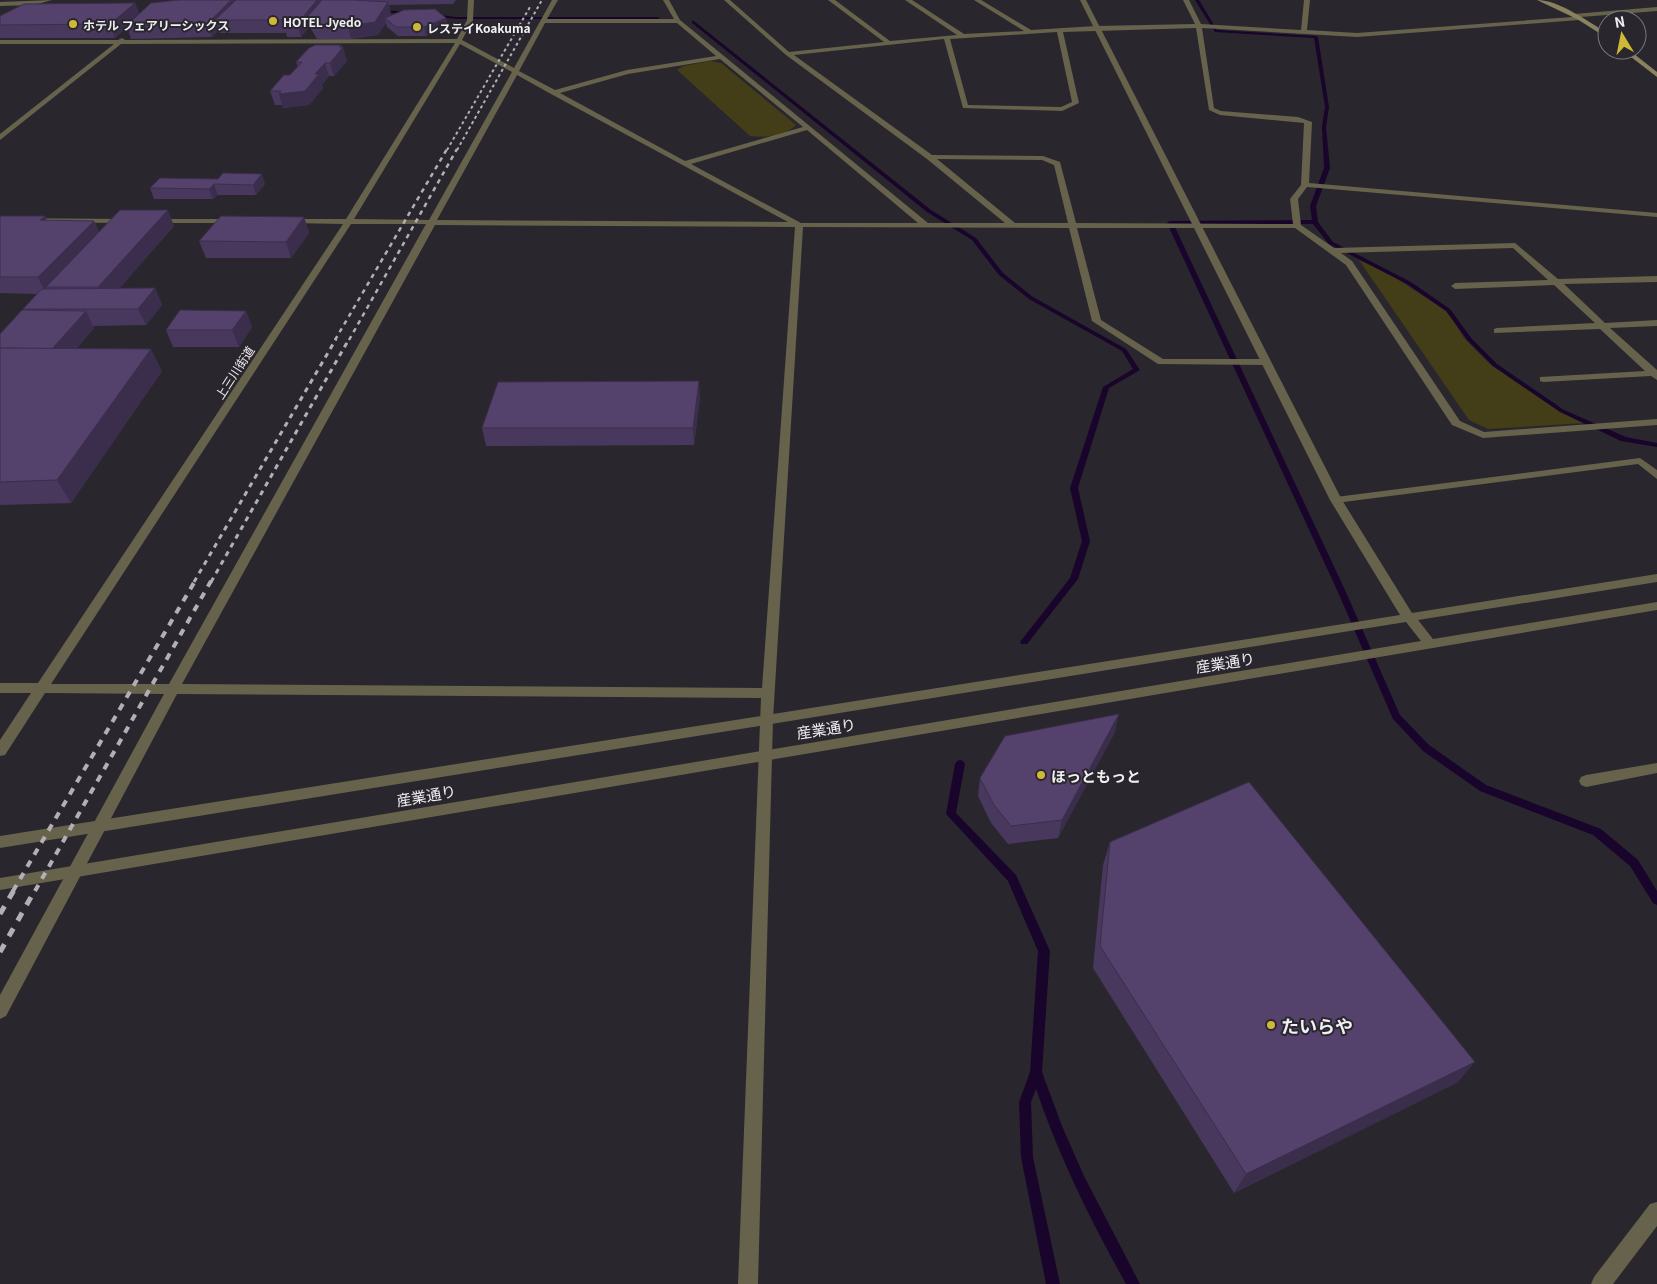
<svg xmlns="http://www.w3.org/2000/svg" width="1657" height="1284" viewBox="0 0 1657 1284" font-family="Georgia,'Noto Sans JP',serif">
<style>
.green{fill:#433d18}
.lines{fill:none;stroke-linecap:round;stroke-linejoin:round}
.stream{fill:#19052b;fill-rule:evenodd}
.minor{fill:#66624c;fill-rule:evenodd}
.tertiary{fill:#66624c;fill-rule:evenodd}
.secondary{fill:#89825f;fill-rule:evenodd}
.rail-far4{stroke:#b2b0b6;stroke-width:2;stroke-dasharray:3 3;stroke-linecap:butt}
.rail-far3{stroke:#b2b0b6;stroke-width:2.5;stroke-dasharray:4.5 4.5;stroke-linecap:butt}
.rail-far2{stroke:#b2b0b6;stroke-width:3;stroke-dasharray:5 5;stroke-linecap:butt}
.rail-far1{stroke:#b2b0b6;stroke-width:4;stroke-dasharray:7 7;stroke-linecap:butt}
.rail{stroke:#b2b0b6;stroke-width:5;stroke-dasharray:9 9;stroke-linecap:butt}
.wall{fill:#48385d}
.shaded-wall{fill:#3b2e4c}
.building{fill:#54416c;stroke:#3b2e4c}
.poi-dot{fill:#cfb837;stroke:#29272d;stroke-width:2}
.labels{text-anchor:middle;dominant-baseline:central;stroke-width:4;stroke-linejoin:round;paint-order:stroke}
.far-poi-label{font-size:12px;font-weight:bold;fill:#f1eff4;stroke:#29272d;text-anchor:start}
.far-street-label{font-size:12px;fill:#f1eff4;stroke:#29272d}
.street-label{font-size:15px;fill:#f1eff4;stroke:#29272d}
.poi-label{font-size:15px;font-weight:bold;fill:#f1eff4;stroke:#29272d;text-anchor:start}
.near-poi-label{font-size:18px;font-weight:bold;fill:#f1eff4;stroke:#29272d;text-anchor:start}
</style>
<rect width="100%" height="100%" fill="#29272d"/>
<g class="green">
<path d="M711,61L721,63L796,125C786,136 764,138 750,136L677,70L683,66Z"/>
<path d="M1359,260L1385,271L1448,312L1464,338L1491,365L1558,410L1584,423L1488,429L1469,420Z"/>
</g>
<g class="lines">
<g class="stream">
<path d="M1195,0H1199L1217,30L1316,36L1318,37L1329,107L1326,127L1330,168L1316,206L1318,222L1333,242L1411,282L1450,309L1472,339L1497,364L1564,410L1626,437L1657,443V447L1621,441L1560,412L1493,366L1468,341L1446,311L1407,284L1329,244L1313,224L1174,225L1345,590L1400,715L1429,745L1486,785L1601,829L1638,860L1657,891V905L1653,903L1630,866L1593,835L1480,791L1423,751L1393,719L1337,590L1167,223L1170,221L1312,220L1310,206L1324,168L1322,127L1325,107L1314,38L1215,32Z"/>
<path d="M380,10L410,12L412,13L410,14L379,12Z"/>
<path d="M432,14L456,17H658L660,18L658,19H456L431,16Z"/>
<path d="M692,21H694L931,210L976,238L1003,273L1033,297L1126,349L1140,370L1109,388L1078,488L1090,541L1078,579L1027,644H1021L1020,642L1070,578L1082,541L1070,488L1103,387L1133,369L1122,351L1029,299L999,275L972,240L927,212L692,23Z"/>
<path d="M960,760L963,761L965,764L956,813L1016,875L1050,951L1042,1072L1062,1126L1084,1176L1140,1284H1126C1091,1221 1059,1157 1036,1089L1031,1102L1033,1157L1060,1284H1046L1021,1157L1019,1102L1030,1072L1038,951L1008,881L946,814L955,764L957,761Z"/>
</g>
<g class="minor">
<path d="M52,0L34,5L0,6V2Z"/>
<path d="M468,0H474L473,20L462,40L514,68L552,0H558L547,19H674L663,0H669L680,20L928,223H1005L927,159L786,55L724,0H730L789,52L884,42L828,0H835L890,41L957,35L905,0H912L964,34L1024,31L974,0H981L1031,30L1096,26L1195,24L1183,0H1189L1201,24L1301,30L1304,0H1310L1307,30L1357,33L1572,17L1574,14L1657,7V11L1581,17L1579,20L1357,37L1202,28L1214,108L1221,111L1298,117L1312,122L1309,183L1657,213V217L1307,187L1298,199L1301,225L1334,248L1515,243L1558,279L1657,276V282L1564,284L1605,323L1657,320V326L1610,328L1657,370V380L1651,376L1543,382L1540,381V377L1645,371L1600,329L1494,333V329L1497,328L1595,323L1554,285L1455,289L1451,286L1455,283L1548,280L1513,248L1341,253L1352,261L1460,421L1484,432L1657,419V425L1483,438L1452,425L1346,265L1295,228H1077L1101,320L1163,359H1266L1271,362L1266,365L1158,364L1092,321L1069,228L803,227L773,719L758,1284H738L761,698L177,694L6,1016L0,1019V995L164,694L45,693L5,755L0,756V740L31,693H0V683H38L343,224L290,223H287V219H346L455,43L121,44L0,140V134L114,44H0V40H118L122,38L125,40L457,39L467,20ZM545,23H677L716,56L627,70L555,90L519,71ZM1196,28L1209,110L1220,115L1304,123L1301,185L1290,199L1293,224L1076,223L1060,162L1043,156L932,155L794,55L944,39L963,108L1062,111L1079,103L1063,32ZM1057,32L1072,102L1061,107L968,105L950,39ZM460,44L512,72L429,220L354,219ZM720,59L803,127L685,161L560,93L628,74ZM517,75L551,94L788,222L437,220ZM807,130L918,223H801L691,164ZM937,159L1042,160L1054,165L1068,223H1015ZM351,224H426L169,684H51ZM435,225L795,227L762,688L182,684Z"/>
<path d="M0,218L125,219L129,221L125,223L0,222Z"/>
<path d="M152,219H232L236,221L232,223H152Z"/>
<path d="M1640,458L1657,470V479L1638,464L1336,503L1330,500L1336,497Z"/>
<path d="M1657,763V773L1586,787L1581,785L1579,781L1581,777L1586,775Z"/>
<path d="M1657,1202V1226L1613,1284H1591L1594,1277L1650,1204Z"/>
</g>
<path class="tertiary" d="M1080,0H1086L1342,500L1412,613L1657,574V582L1418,620L1433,639L1657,602V610L0,890V878L1421,641L1406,622L0,848V836L1400,615L1330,500Z"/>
<g class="secondary">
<path d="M1537,0C1559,0 1589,22 1607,33V38L1577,19Z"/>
<path d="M1622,50H1629L1657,72V77Z"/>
</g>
<g class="rail-far4">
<path d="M447,150L530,7"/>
<path d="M457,150L542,0"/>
</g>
<g class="rail-far3">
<path d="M335,340L447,149"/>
<path d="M349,340L457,149"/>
</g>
<g class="rail-far2">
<path d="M194,582L336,339"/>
<path d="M211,582L349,339"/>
</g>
<g class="rail-far1">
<path d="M13,891L195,581"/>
<path d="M35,891L211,581"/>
</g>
<g class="rail">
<path d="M0,914L14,890"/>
<path d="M0,952L35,890"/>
</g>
</g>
<g class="wall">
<path d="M179,0H456L453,4L389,5L391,15L446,18L448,27L426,36H398L387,27L386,23L378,35L351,39H317L311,29L310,26L301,37H287L286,33H219L218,31L212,37L131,39L127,27L115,38H0V16L135,3L139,14Z"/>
<path d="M341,45L347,61L334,76H329L322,85L323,88L309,105L283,108L282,105H275L270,91L290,75L298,67L296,62Z"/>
<path d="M160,178L265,184L256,195H218L213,199H154L150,188Z"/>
<path d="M0,216H45L47,221H94L99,232L174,226L119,288H155L162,305L146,325L93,326L94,328L76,349L162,371L71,503L0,505V334L24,310L23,309L37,294L0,293Z"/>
<path d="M304,217L309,233L291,258H206L199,241Z"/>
<path d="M246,311L252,327L239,347H173L166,330Z"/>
<path d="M700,398L694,445L486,446L482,428Z"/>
<path d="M1115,732L1058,838L1008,844L991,823L978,796L980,778Z"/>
<path d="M1110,842L1458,1082L1234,1193L1093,968L1103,865Z"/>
</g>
<g class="shaded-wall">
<path d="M231,0H241L215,20L218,31L212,37L207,24Z"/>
<path d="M317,0H321L324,10L308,16L310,26L301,37L297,24Z"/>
<path d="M388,2L391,15L388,20L385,18L386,23L378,35L351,39L348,26Z"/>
<path d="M135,3L140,16L126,26L127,27L115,38L110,24Z"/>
<path d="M446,18L448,27L426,36L424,27Z"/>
<path d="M341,45L342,48L343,47L347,61L334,76L330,63Z"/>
<path d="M325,63L329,76L322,85L323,88L309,105L283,108L279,94Z"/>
<path d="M262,174L265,184L256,195L253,185Z"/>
<path d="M214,184L218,195L213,199L209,189Z"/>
<path d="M168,210L174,226L106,304L98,287Z"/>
<path d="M45,216L52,232L40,220Z"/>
<path d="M304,217L309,233L291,258L286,242Z"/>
<path d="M94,221L101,237L46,287L48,292L46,294L38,277Z"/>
<path d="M155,288L162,305L146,325L138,309Z"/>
<path d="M86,311L94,328L60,367L51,350Z"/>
<path d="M246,311L252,327L239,347L232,330Z"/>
<path d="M151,349L162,371L71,503L57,480Z"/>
<path d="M699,381L700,398L694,445L693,428Z"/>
<path d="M1119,714L1115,732L1058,838L1062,820Z"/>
<path d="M1475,1062L1458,1082L1234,1193L1246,1174Z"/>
</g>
<g class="building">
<path d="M179,0H231L207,24L126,26L151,3Z"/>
<path d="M236,0H317L297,24L283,23L284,20H215Z"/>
<path d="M322,0H352L388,2L375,22L348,26H313L308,16Z"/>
<path d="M135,3L110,24L0,25V16L24,4Z"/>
<path d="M435,9L446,18L424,27H396L385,18L404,10Z"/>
<path d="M315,45H341L339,47H343L330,63H325L315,74H319L305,91L279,94L281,91H270L284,75H290L302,62H296L309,48Z"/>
<path d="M223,173L262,174L253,185L214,184L209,189L150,188L160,178L218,179Z"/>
<path d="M120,210H168L98,287H46Z"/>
<path d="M0,216H45L40,220L94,221L38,277H0Z"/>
<path d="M221,216L304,217L286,242L199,241Z"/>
<path d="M155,288L138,309H23L42,289Z"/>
<path d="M22,310L86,311L52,349L0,348V334Z"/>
<path d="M180,310L246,311L232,330H166Z"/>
<path d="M0,348L151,349L57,480L0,482Z"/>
<path d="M699,381L693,428H482L498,382Z"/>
<path d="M1119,714L1062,820L1011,826L994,805L980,778L1005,736Z"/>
<path d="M1249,782L1475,1062L1246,1174L1100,946L1110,842Z"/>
</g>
<g class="poi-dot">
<circle cx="273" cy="21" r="5"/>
<circle cx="73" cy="24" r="5"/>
<circle cx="417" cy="27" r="5"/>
<circle cx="1041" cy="775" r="5"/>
<circle cx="1271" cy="1025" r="5"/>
</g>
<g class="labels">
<g class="far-poi-label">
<text x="283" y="21">HOTEL Jyedo</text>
<text x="83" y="24">ホテル フェアリーシックス</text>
<text x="427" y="27">レステイKoakuma</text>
</g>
<g class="far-street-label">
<text transform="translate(234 372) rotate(-57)">上三川街道</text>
</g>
<g class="street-label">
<text transform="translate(1225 662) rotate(-9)">産業通り</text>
<text transform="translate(826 728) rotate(-9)">産業通り</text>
<text transform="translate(426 795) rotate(-10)">産業通り</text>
</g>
<g class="poi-label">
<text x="1051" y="775">ほっともっと</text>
</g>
<g class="near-poi-label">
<text x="1281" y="1025">たいらや</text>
</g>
</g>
<g transform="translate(1622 35) rotate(350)"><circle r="24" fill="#29272d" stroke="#79777d"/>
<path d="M0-4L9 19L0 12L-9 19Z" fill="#cfb837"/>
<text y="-8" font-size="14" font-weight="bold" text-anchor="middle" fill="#f1eff4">N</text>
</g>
</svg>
